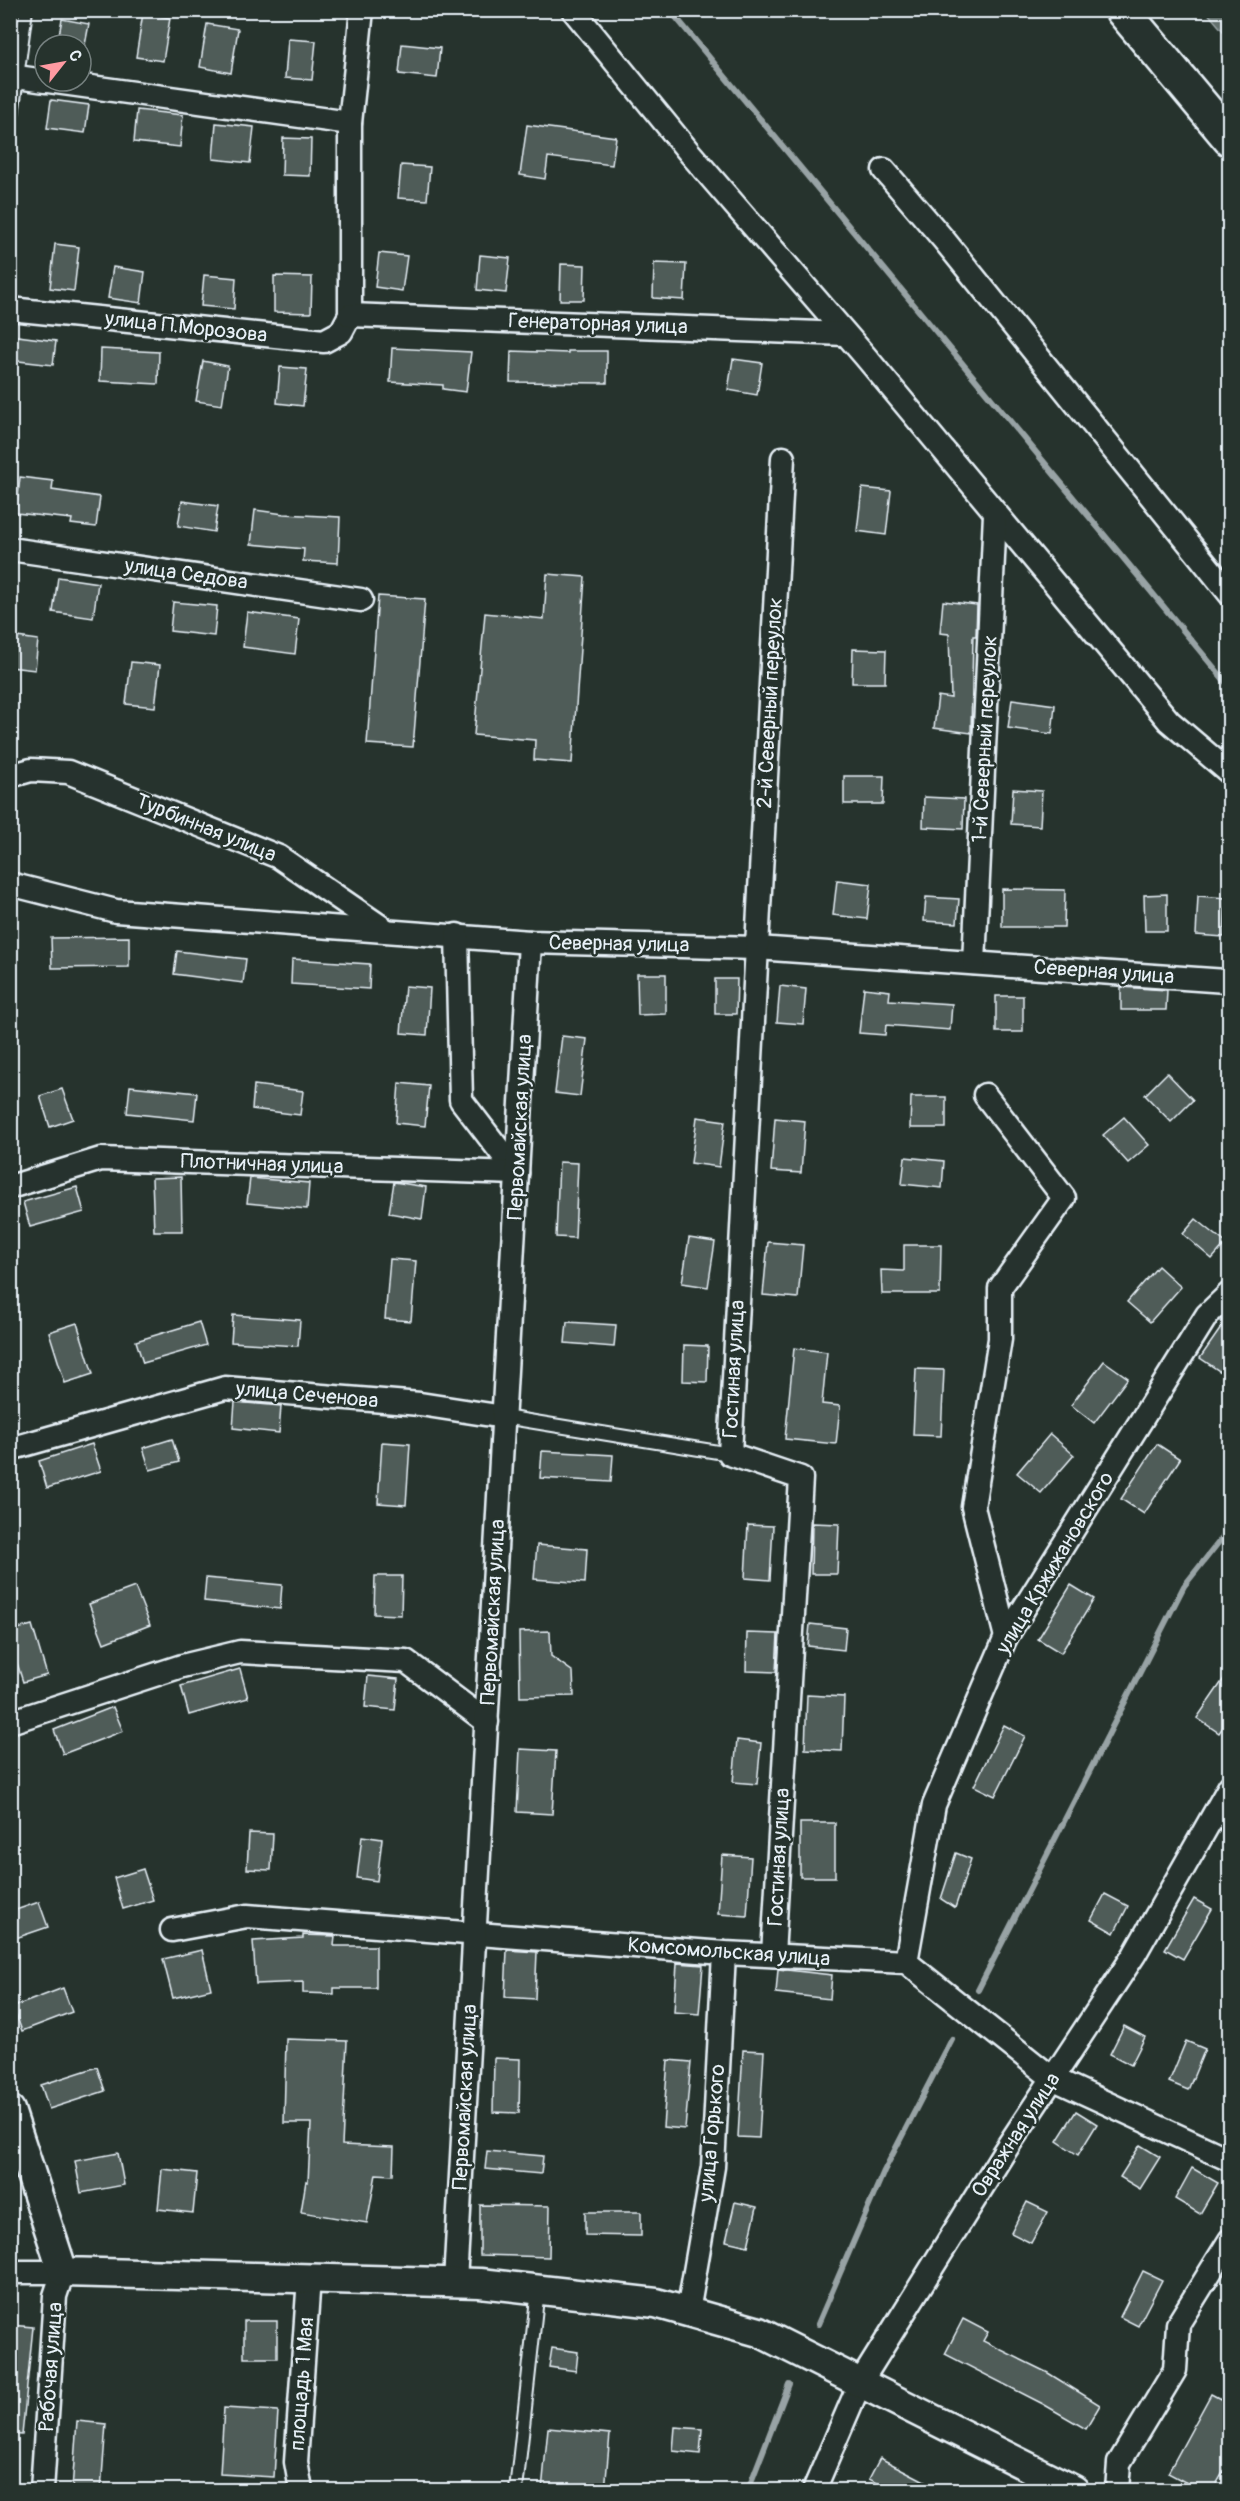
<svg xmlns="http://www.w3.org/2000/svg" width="1240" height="2501" viewBox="0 0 1240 2501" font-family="Pangolin,sans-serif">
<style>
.water{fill:#636f6d;stroke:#98a3a5;stroke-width:1.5}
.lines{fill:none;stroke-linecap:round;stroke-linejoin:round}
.stream{stroke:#98a3a5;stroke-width:6}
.building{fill:#505c59;stroke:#e8f1f8;stroke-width:1.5}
.service-casing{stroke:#e8f1f8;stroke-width:16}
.minor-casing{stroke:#e8f1f8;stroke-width:27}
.tertiary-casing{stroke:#e8f1f8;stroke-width:33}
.primary-casing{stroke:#e8f1f8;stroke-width:38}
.service{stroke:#26332d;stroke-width:12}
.minor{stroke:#26332d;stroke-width:22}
.tertiary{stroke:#26332d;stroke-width:28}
.primary{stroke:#26332d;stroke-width:33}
.labels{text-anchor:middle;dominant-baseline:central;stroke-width:5;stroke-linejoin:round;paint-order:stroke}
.street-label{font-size:21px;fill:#e8f1f8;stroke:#26332d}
</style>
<rect width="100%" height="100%" fill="#26332d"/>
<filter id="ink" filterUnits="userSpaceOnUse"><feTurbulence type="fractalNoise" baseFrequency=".0167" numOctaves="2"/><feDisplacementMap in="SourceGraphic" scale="12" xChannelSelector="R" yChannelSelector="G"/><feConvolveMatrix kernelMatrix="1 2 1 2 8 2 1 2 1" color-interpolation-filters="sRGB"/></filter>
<g filter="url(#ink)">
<path class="water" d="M1206,11H1229V38Z"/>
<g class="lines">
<g class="stream">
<path d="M670,10L1230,687"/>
<path d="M978,1990L1184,1586L1230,1528"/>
<path d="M818,2324L884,2171L952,2039"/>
<path d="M748,2490L789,2384"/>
</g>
</g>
<g class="building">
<path d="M143,13L170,18L163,61L136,57Z"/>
<path d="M62,19L89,24L85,45H57Z"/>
<path d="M207,24L238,29L231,73L200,67Z"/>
<path d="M288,39L316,41L312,80L285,78Z"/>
<path d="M402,44L440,48L437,78L399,74Z"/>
<path d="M51,100L89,105L85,133L47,128Z"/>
<path d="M137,110L183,115L180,147L134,142Z"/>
<path d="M216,123L254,127L250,163L213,159Z"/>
<path d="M527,125L616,137L612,165L548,157L545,179L520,175Z"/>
<path d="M283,138L311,139L310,176L282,175Z"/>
<path d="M401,165L430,167L427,200L398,198Z"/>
<path d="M55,244L79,247L74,291L50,288Z"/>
<path d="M379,253L407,256L402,291L375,287Z"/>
<path d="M480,255L510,258L506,293L477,290Z"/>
<path d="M654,263L686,264L684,300L653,298Z"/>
<path d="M561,264L585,265L584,300H560Z"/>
<path d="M113,267L145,272L141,303L108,298Z"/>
<path d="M204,275L236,278L234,309L201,306Z"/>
<path d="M274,276L312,277L311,313L274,312Z"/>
<path d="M10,335L56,341L53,365L10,360Z"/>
<path d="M392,348L471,352L466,392L443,389V385L390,382Z"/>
<path d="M101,349L159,352L158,384L100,381Z"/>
<path d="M511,351L568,353V351H607V383L510,382Z"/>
<path d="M733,359L762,363L757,395L728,390Z"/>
<path d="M203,361L228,366L222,405L196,401Z"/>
<path d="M280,367L307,369L303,406L277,403Z"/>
<path d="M20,477L53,481L52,490L100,497L96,527L71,524L72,519L16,513Z"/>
<path d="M862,488L891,491L886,535L857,531Z"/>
<path d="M182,501L218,506L214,532L178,526Z"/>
<path d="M255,510L284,514L340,517L338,563L303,561L304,549L251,544Z"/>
<path d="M547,574L585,577L572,763L534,760L535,740L474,735L485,613L544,619Z"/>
<path d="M58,577L98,583L93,618L53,612Z"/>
<path d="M378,596L425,599L413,747L367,744Z"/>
<path d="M943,601L977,605L976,636H973L971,733L934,728L938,696L951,698L949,634L940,633Z"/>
<path d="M173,602L217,606L214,636L170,631Z"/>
<path d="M247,612L299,619L295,654L243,647Z"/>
<path d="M10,636L38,640L35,670L10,667Z"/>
<path d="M853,649L886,650L885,683H852Z"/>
<path d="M131,662L160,665L155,707L126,704Z"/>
<path d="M1012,699L1055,705L1052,734L1008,728Z"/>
<path d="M844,776H884L883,804H844Z"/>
<path d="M1013,789L1042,791L1040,826L1011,824Z"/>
<path d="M924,797L964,799L963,829L923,827Z"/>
<path d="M837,880L871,884L867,919L833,915Z"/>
<path d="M1002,889L1065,890L1064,927H1002Z"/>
<path d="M1167,894V931H1145L1144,895Z"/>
<path d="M1198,896L1226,898L1224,937L1196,935Z"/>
<path d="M926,897L959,899L957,923L924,921Z"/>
<path d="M129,937V967L52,968L51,938Z"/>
<path d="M177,951L246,959L243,983L174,974Z"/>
<path d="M292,959L370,964L369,989L291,984Z"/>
<path d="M637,974H666V1014L638,1015Z"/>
<path d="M715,979H737L736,1014H715Z"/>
<path d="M405,986L430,988L427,1035L401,1033Z"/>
<path d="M780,986L806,989L803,1024L777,1022Z"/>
<path d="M1121,987L1167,990L1166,1010H1121Z"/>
<path d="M864,988L890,991L889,1000L952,1004L950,1030L886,1025L885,1035L859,1033Z"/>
<rect x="996" y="996" width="27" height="36"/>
<path d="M562,1036L587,1039L580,1096L555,1093Z"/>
<path d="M1167,1073L1193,1100L1171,1122L1145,1095Z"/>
<path d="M399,1083L429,1086L425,1126L396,1123Z"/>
<path d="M254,1085L303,1091L300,1115L252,1109Z"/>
<path d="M130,1086L197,1093L194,1120L127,1113Z"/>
<path d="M62,1089L73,1119L50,1127L40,1096Z"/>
<path d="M911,1097H946V1128H910Z"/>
<path d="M697,1117L725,1121L719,1167L691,1163Z"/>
<path d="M1124,1117L1149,1145L1128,1163L1103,1135Z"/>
<path d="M775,1118L805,1121L801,1173L771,1171Z"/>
<path d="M905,1157L944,1161L942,1188L902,1184Z"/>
<path d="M559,1162L578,1163L575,1238L556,1237Z"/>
<path d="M181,1177L182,1231H154L152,1178Z"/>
<path d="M250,1178L309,1183L307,1209L247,1203Z"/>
<path d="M394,1182L426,1187L422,1219L389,1213Z"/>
<path d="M77,1187L84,1212L30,1227L23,1202Z"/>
<path d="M1196,1219L1226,1243L1212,1259L1183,1234Z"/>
<path d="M689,1238L715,1242L708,1287L682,1283Z"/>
<path d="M768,1242L803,1245L798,1298L763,1295Z"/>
<path d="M904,1245H941L940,1294H882L881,1270L904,1271Z"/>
<path d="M390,1259L416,1261L411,1321L385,1319Z"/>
<path d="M1158,1266L1181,1287L1150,1322L1127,1302Z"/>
<path d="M233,1315L300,1320L298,1346L231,1342Z"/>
<path d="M1230,1315V1378L1200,1358Z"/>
<path d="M199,1322L206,1345L143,1363L136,1341Z"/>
<path d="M567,1322L616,1325L614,1347L565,1343Z"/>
<path d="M77,1323L93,1374L65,1383L49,1332Z"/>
<path d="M684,1345L708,1346L707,1382L683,1381Z"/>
<path d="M794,1348L827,1352L822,1404L840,1406L836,1444L785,1439Z"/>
<path d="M1104,1361L1128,1378L1094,1423L1071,1405Z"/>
<path d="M916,1369L944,1370L941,1436L913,1435Z"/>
<path d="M235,1402L281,1406L279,1433L233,1428Z"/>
<path d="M1050,1434L1074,1455L1041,1493L1017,1473Z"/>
<path d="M172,1439L179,1462L150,1470L143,1448Z"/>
<path d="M382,1442L410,1444L406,1505L378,1503Z"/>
<path d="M92,1444L101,1471L47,1488L39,1461Z"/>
<path d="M1157,1444L1180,1459L1144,1514L1121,1499Z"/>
<path d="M542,1451L613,1455L611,1482L540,1478Z"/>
<path d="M812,1523L839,1524L837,1574H811Z"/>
<path d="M748,1525L773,1526L770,1580L745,1578Z"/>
<path d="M537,1545L587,1549L585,1583L534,1579Z"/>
<path d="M375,1576H402L401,1615L374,1614Z"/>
<path d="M206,1578L282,1585L280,1609L204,1601Z"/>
<path d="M1071,1585L1094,1599L1061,1653L1038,1639Z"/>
<path d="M135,1587L150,1625L104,1643L89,1604Z"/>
<path d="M810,1624L846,1628L844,1650L808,1646Z"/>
<path d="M32,1625L47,1675L23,1682L10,1641V1631Z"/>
<path d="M550,1631L551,1656L573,1672L574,1696L520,1697L519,1632Z"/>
<path d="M747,1633L778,1634L776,1672L746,1671Z"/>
<path d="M240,1669L248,1698L189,1715L181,1686Z"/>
<path d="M1230,1670V1717L1219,1733L1197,1718Z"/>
<path d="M368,1676L398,1679L395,1710L365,1707Z"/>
<path d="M807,1695L844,1697L842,1751L805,1749Z"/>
<path d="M113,1707L123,1731L63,1754L54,1730Z"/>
<path d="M1004,1725L1025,1736L995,1796L974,1786Z"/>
<path d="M737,1740L761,1743L757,1784L733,1782Z"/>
<path d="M520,1749L556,1751L552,1814L517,1812Z"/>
<rect x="800" y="1823" width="35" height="54"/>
<path d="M249,1833L273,1834L271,1870L247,1869Z"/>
<path d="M362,1836L382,1839L377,1881L357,1878Z"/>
<path d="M956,1853L971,1859L955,1908L941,1899Z"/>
<path d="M722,1855L751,1857L747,1916L718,1914Z"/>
<path d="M143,1869L153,1900L123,1909L114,1878Z"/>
<path d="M1105,1894L1128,1906L1114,1933L1091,1920Z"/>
<path d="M1194,1899L1212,1909L1183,1959L1165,1949Z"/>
<path d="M39,1902L48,1927L10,1940V1912Z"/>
<path d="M303,1935L335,1936L334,1946H376V1988H334V1994L303,1993V1982L256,1984L253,1941L303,1938Z"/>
<path d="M202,1950L211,1989L173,1998L163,1959Z"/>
<path d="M507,1950L537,1952L535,1999L505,1997Z"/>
<path d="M677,1963L703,1965L699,2014L674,2012Z"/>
<path d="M778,1969L832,1975L830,1999L776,1993Z"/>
<path d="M63,1988L72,2012L22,2031L13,2007Z"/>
<path d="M1124,2026L1145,2037L1131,2065L1110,2054Z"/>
<path d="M286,2039L347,2041L342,2145L394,2147L393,2175L376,2174L367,2223L301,2212L306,2181L308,2182L311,2123H284Z"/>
<path d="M1186,2041L1205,2049L1188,2090L1169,2082Z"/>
<path d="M743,2050L764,2051L759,2138L738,2137Z"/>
<path d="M494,2058L520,2059L519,2113L493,2112Z"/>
<path d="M668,2060L691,2062L685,2129L663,2127Z"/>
<path d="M97,2067L105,2091L49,2109L41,2085Z"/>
<path d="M1076,2111L1097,2124L1078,2155L1057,2141Z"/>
<path d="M1140,2145L1160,2157L1140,2189L1120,2177Z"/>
<path d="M487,2151L543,2156L541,2174L485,2169Z"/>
<path d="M118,2153L124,2185L81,2193L75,2161Z"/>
<path d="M1192,2168L1218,2183L1200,2214L1175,2199Z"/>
<path d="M162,2169L197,2173L193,2213L158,2209Z"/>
<path d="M735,2202L757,2207L748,2246L726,2241Z"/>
<path d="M1027,2202L1048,2212L1031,2243L1011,2233Z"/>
<path d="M480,2205L550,2206L549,2257L480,2255Z"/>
<path d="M585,2212H641V2236L585,2235Z"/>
<path d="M1143,2271L1162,2280L1138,2326L1120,2317Z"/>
<path d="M963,2319L988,2332L983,2341L1048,2373L1100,2405L1086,2429L1043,2404L945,2354Z"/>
<rect x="244" y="2321" width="33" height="37"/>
<path d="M10,2325L33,2327L22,2435L10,2434Z"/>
<path d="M552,2348L578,2352L576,2371L549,2367Z"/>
<path d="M1211,2394L1230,2404V2460L1213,2490H1200L1168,2473Z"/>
<path d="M224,2408L278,2411L274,2477L220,2474Z"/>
<path d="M77,2421L106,2424L101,2490H72Z"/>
<path d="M675,2427L702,2429L700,2454L673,2451Z"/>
<path d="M548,2428L610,2434L605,2490H542Z"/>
<path d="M880,2458L913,2475L942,2490H892L869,2479Z"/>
</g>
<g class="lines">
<g class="service-casing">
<g id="service">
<path d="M10,130L26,10"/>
<path d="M504,1417L730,1454"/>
<path d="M516,2490L538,2289"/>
</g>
</g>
<g class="minor-casing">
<g id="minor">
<path d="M573,10L689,152L865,356L1169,721L1230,773"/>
<path d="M10,76L45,81"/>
<path d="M48,81L350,123"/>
<path d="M884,170L944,240L1230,594"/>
<path d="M10,309L324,341L341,332L350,315V123L362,10"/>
<path d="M350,315L845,334"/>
<path d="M10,549L361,600"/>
<path d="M10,776L31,770L68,772L279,857L384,929"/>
<path d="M10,884L116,911L530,942L757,948L1226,981L1230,984"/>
<path d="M457,935L461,1100L517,1173"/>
<path d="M974,963L995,514"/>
<path d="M985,1095L1064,1198L1000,1288V1339L973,1507L1006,1637"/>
<path d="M10,1187L101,1159L517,1173"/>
<path d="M10,1449L225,1388L420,1404L504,1417"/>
<path d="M10,1722L182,1666L240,1652L406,1661L487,1722"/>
<path d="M172,1930L247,1916L724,1953L906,1962L1052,2078L1230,2160"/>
<path d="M773,1955L801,1478L730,1454L783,458"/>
<path d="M906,1962L934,1805L1006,1637L1207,1315L1230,1293"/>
<path d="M10,2272H63L55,2296L42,2490"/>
<path d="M455,2282L530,942"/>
<path d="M688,2312L713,2167L724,1953"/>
<path d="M301,2490L296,2462L309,2278"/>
<path d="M814,2490L860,2383L1004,2152L1134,1955L1230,1786"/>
<path d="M1117,2490L1119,2463L1175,2370L1178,2324L1230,2240"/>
</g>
</g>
<g class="tertiary-casing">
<path id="tertiary" d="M10,2110L63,2272L480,2283L656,2303L759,2332L1074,2490"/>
</g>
<g class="primary-casing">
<path id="primary" d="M1122,10L1230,139"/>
</g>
<use href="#service" class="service"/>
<use href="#minor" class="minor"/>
<use href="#tertiary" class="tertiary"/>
<use href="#primary" class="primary"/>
</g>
</g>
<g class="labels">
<g class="street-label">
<text transform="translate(598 324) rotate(2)">Генераторная улица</text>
<text transform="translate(186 327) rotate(6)">улица П.Морозова</text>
<text transform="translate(186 574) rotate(8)">улица Седова</text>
<text transform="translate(770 703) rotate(-87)">2-й Северный переулок</text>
<text transform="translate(985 739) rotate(-87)">1-й Северный переулок</text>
<text transform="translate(206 828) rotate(22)">Турбинная улица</text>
<text transform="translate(619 944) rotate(1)">Северная улица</text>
<text transform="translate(1104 972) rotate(4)">Северная улица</text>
<text transform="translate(520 1127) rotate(-87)">Первомайская улица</text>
<text transform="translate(262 1164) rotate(2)">Плотничная улица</text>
<text transform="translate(734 1369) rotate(-87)">Гостиная улица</text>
<text transform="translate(307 1395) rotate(5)">улица Сеченова</text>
<text transform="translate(1055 1563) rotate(-59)">улица Кржижановского</text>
<text transform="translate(493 1612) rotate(-87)">Первомайская улица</text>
<text transform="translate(779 1857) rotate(-87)">Гостиная улица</text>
<text transform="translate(729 1952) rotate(4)">Комсомольская улица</text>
<text transform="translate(465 2097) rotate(-87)">Первомайская улица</text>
<text transform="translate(712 2133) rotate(-85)">улица Горького</text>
<text transform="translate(1016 2135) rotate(-57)">Овражная улица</text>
<text transform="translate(51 2367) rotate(-86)">Рабочая улица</text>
<text transform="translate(302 2384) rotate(-86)">площадь 1 Мая</text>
</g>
</g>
<rect width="1240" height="2501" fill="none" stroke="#26332d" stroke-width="36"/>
<rect x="18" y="18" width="1204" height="2465" fill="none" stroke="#e8f1f8" stroke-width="2" filter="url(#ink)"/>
<g transform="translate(63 63) rotate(59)"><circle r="28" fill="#26332d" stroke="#747f7e" stroke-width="1.5"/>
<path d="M0-4.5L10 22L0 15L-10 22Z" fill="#ff9aa2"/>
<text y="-9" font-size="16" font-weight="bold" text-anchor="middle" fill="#e8f1f8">С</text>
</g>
</svg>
